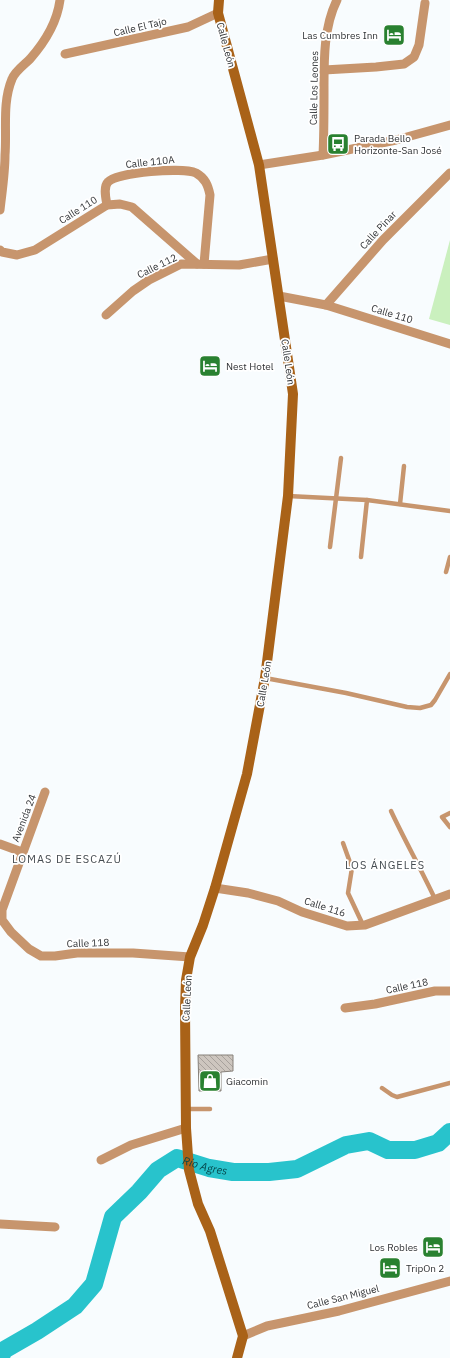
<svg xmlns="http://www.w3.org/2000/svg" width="450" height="1358" viewBox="0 0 450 1358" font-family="'IBM Plex Sans',sans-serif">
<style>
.green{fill:#caf0be}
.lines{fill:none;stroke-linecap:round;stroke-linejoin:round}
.river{stroke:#28c3cc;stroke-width:18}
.building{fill:url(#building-back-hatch);stroke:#87817a}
.lane{stroke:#c7956d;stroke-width:4.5}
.street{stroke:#c7956d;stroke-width:9}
.secondary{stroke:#a96218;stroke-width:10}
.labels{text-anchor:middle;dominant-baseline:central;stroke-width:3.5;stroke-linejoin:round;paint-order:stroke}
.street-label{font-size:10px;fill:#303336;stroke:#fff}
.poi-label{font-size:10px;fill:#303336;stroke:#fff;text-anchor:start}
.neighbourhood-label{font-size:11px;letter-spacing:1px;fill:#454c51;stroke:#fff}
.water-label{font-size:11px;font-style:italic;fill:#05484c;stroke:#fff}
</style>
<defs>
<pattern id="building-back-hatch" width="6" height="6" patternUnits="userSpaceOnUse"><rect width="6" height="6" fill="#cdc6bf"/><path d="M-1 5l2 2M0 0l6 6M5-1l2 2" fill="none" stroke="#a7a19c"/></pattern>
</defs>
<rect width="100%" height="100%" fill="#f8fcfe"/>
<path class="green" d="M450,240V325L429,319Z"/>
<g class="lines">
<path class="river" id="s1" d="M0,1358L4,1350L37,1331L75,1306L94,1284L113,1217L139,1192L158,1170L177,1158L209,1168L233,1172H269L297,1169L346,1145L369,1141L388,1150H415L438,1143L450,1132"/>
</g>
<path class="building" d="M198,1055H233V1071L221,1072V1091H199Z"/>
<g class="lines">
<g class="lane">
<path d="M288,496L367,500L361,557"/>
<path d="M367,500L450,511"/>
<path d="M400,504L404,466"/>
<path d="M330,547L341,458"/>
<path d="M446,572L450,557"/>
<path d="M265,678L346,693L407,707L420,708L431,705L435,700L450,674"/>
<path d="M391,811C405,841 421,869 435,899"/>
<path d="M450,813L442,817L450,827"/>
<path d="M343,843L352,868L348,893L363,925"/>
<path d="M382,1088L392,1095L397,1097L450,1083"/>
<path d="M187,1109H210"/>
</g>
<g class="street">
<path d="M65,54L188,27L218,13"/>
<path d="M324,70L376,67L404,64L414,57L419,45L425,3"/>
<path d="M323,155C324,135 324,114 324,94C324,63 323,28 337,0"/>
<path d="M259,165L323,155L396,140L450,125"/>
<path d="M107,205C106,199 103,187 108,182C117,172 184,167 196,173C205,178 208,185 210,195L204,264"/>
<path d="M0,210C2,192 5,173 5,155C7,130 2,103 12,79C15,71 24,65 30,59C45,42 57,23 60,0"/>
<path d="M0,250L2,252L17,255L35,250L107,205L120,204L132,207L197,264"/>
<path d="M279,296L326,305L450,344"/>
<path d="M326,305L383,240L450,173"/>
<path d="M106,315L133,291L149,280L181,264L239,265L273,259"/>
<path d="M45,792L2,910V920L11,932L29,949L41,956H55L77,953H133L190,957"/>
<path d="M0,844L22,852"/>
<path d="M215,888L248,893L278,901L302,912L347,926L365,925L450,894"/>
<path d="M345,1008L375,1004L435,991H450"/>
<path d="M101,1160L131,1145L186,1128"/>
<path d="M0,1224L55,1227"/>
<path d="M243,1336L267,1326L339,1311L450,1281"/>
</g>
<path class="secondary" d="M219,0L218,13L259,165L293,394L288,496L265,678L247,774L215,888L203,925L190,957L186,980L185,1008L186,1128L189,1170L198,1204L210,1231L243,1336L237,1358"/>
</g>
<defs>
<g id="hotel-square" transform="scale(1.15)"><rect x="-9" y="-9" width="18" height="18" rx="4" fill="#298130" stroke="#fff"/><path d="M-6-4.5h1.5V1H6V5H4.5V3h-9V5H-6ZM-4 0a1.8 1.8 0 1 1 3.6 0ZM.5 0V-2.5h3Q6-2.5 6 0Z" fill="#fff"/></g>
<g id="bus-square" transform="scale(1.15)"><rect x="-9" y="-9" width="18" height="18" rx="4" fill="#298130" stroke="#fff"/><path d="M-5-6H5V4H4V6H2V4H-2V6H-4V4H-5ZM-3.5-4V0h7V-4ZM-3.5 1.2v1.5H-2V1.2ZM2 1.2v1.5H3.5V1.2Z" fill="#fff"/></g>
<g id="shop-square" transform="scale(1.15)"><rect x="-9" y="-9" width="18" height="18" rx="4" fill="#298130" stroke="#fff"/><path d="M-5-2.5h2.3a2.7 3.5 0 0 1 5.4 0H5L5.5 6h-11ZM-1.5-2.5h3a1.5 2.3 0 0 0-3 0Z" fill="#fff"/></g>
</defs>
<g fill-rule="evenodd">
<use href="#hotel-square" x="394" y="35"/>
<use href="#bus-square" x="338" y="144"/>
<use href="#hotel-square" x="210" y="366"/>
<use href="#shop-square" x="210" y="1081"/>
<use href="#hotel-square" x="433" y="1247"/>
<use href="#hotel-square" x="390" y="1268"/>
</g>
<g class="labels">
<g class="street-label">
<text transform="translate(140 27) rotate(-13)">Calle El Tajo</text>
<text transform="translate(226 45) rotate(75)">Calle León</text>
<text transform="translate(314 88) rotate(-89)">Calle Los Leones</text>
<text transform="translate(150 162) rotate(-6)">Calle 110A</text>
<text transform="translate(78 210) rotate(-32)">Calle 110</text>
<text transform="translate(378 230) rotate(-47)">Calle Pinar</text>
<text transform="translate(157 266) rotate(-26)">Calle 112</text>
<text transform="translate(392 314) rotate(17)">Calle 110</text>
<text transform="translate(288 362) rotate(82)">Calle León</text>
<text transform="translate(264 684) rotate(-80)">Calle León</text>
<text transform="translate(24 818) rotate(-69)">Avenida 24</text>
<text transform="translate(325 907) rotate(18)">Calle 116</text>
<text transform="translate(88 943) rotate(-2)">Calle 118</text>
<text transform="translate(407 986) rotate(-12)">Calle 118</text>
<text transform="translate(187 998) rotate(-87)">Calle León</text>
<text transform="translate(343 1297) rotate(-14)">Calle San Miguel</text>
</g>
<g class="poi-label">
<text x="378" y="35" text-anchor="end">Las Cumbres Inn</text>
<text x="354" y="138">Parada Bello<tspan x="354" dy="12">Horizonte-San José</tspan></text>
<text x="226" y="366">Nest Hotel</text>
<text x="226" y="1081">Giacomin</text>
<text x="418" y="1247" text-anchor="end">Los Robles</text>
<text x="406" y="1268">TripOn 2</text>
</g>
<g class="neighbourhood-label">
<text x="67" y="859">LOMAS DE ESCAZÚ</text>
<text x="385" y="865">LOS ÁNGELES</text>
</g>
<g class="water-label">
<text stroke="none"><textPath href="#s1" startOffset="308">Río Agres</textPath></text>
</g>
</g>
</svg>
